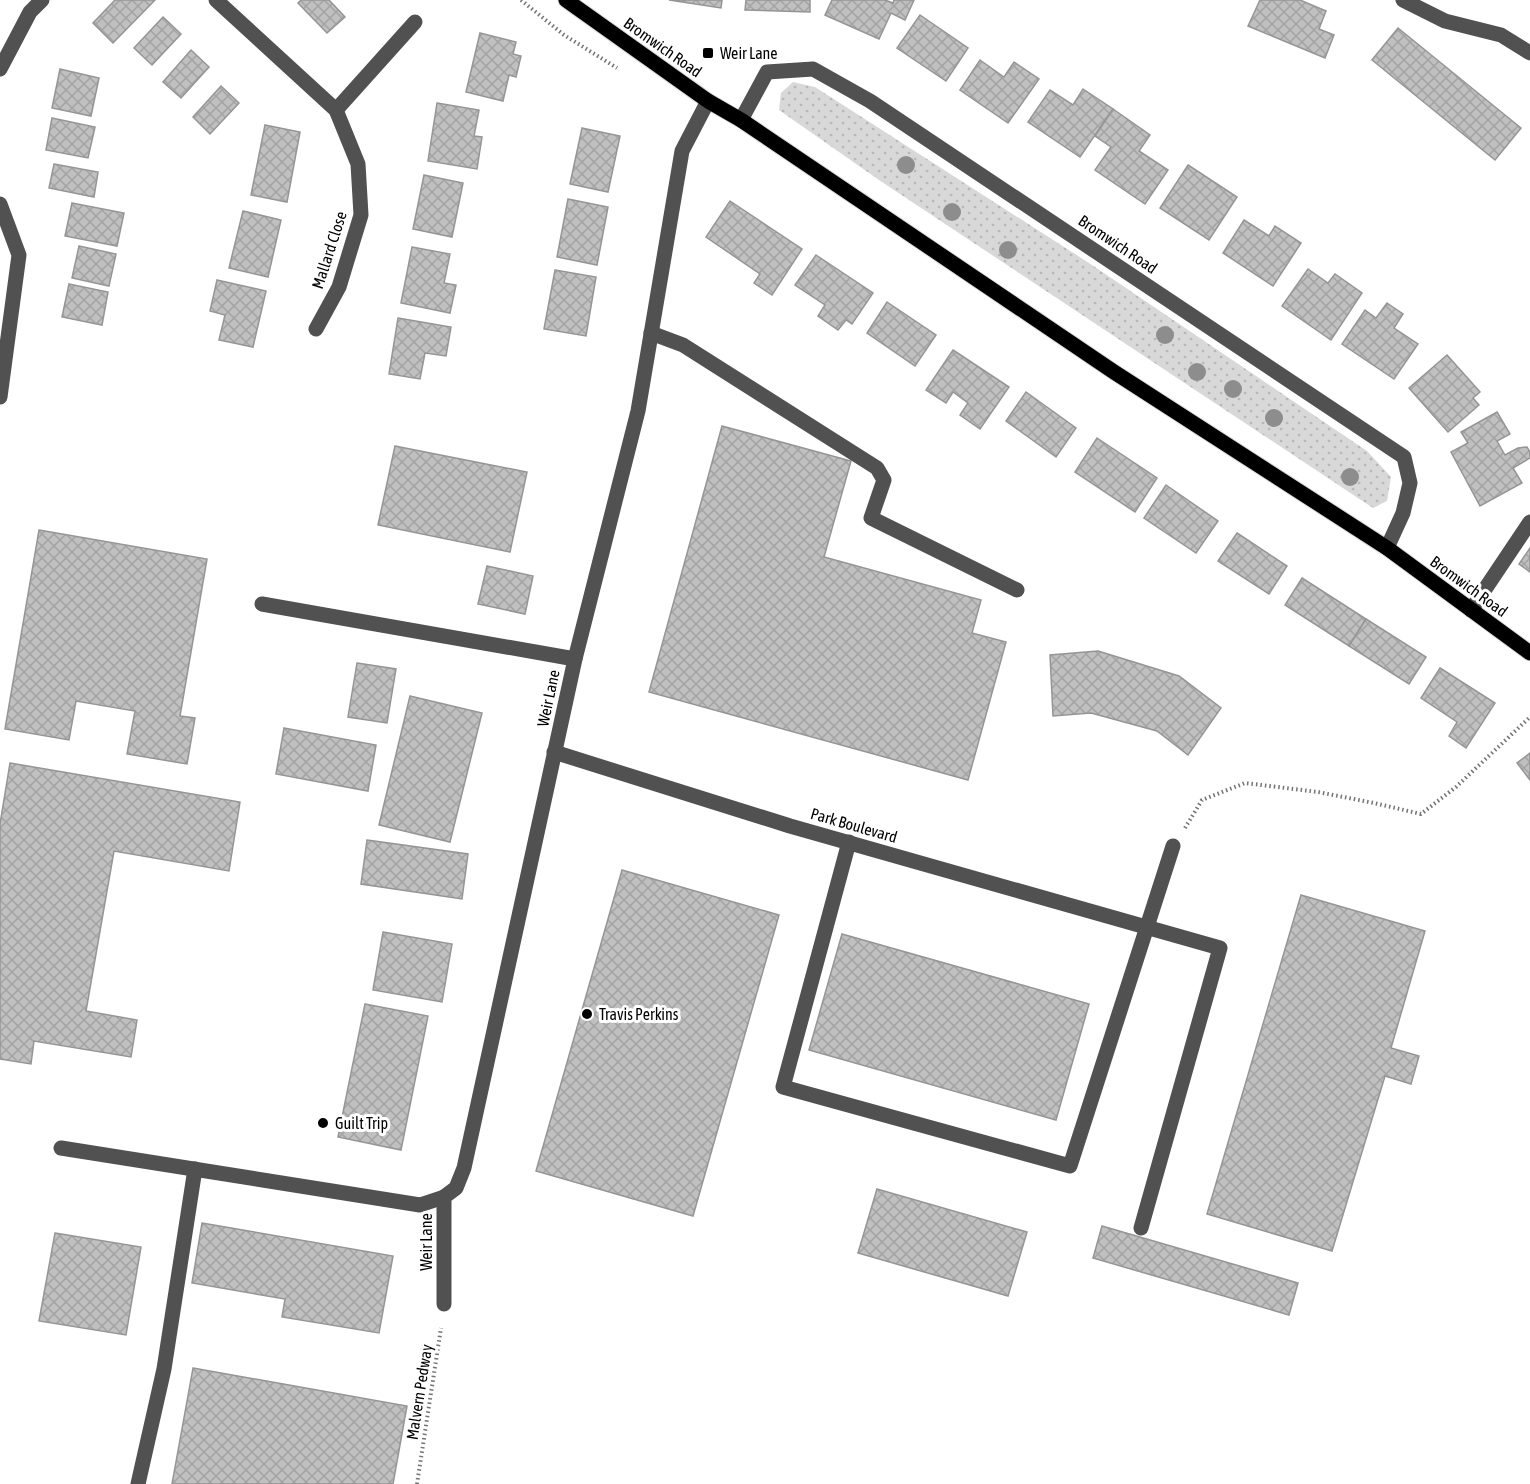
<svg xmlns="http://www.w3.org/2000/svg" width="1530" height="1484" viewBox="0 0 1530 1484" font-family="'Asap Condensed',sans-serif">
<style>
.grass{fill:url(#grass-dots)}
.building{fill:url(#building-cross-hatch);stroke:#959595;stroke-width:1.5}
.lines{fill:none;stroke-linecap:round;stroke-linejoin:round}
.major-casing{stroke:#dbdbdb;stroke-width:17}
.path{stroke:#737373;stroke-width:4;stroke-dasharray:1.5 3;stroke-linecap:butt}
.minor{stroke:#515151;stroke-width:15}
.major{stroke:#000;stroke-width:15}
.tree{fill:#8d8d8d}
.poi-dot{fill:#000;stroke:#fff;stroke-width:2}
.labels{text-anchor:middle;dominant-baseline:central;stroke-width:6;stroke-linejoin:round;paint-order:stroke}
.street-label{font-size:16px;fill:#000;stroke:#fff}
.poi-label{font-size:16px;fill:#000;stroke:#fff;text-anchor:start}
</style>
<defs>
<pattern id="grass-dots" width="8" height="8" patternUnits="userSpaceOnUse" patternTransform="scale(1.5)"><rect width="8" height="8" fill="#d8d8d8"/><path d="M2 2h.1M6 6h.1" fill="none" stroke="#b8b8b8" stroke-width="1.8" stroke-linecap="round"/></pattern>
<pattern id="building-cross-hatch" width="8" height="8" patternUnits="userSpaceOnUse" patternTransform="scale(1.5)"><rect width="8" height="8" fill="#c0c0c0"/><path d="M0 0l8 8M0 8l8-8" fill="none" stroke="#a3a3a3"/></pattern>
</defs>
<rect width="100%" height="100%" fill="#fff"/>
<path class="grass" d="M793,82L815,87L1089,263L1367,451L1391,477L1387,501L1373,508L879,180L779,110L781,93Z"/>
<g class="building">
<path d="M115,0H155L113,43L93,23Z"/>
<path d="M301,0H329L345,17L327,33L298,3Z"/>
<path d="M669,0H722L721,8Z"/>
<path d="M746,0H810V12L745,10Z"/>
<path d="M832,0H885L893,3L894,0H914L905,20L891,13L879,39L825,15Z"/>
<path d="M1260,0H1300L1326,11L1319,29L1334,35L1325,58L1248,26Z"/>
<path d="M920,15L968,48L946,81L897,48Z"/>
<path d="M163,17L181,34L152,65L134,48Z"/>
<path d="M1398,28L1521,128L1495,160L1372,60Z"/>
<path d="M480,33L516,42L513,54L521,56L516,77L509,75L503,101L466,92Z"/>
<path d="M191,50L209,67L181,98L163,82Z"/>
<path d="M980,60L1004,77L1014,62L1039,79L1008,123L960,90Z"/>
<path d="M60,69L99,78L91,116L52,108Z"/>
<path d="M221,86L239,103L210,134L193,117Z"/>
<path d="M1083,89L1113,109L1080,157L1028,122L1050,90L1073,105Z"/>
<path d="M437,103L479,110L474,136L482,137L477,169L428,161Z"/>
<path d="M1113,109L1150,135L1139,151L1168,170L1145,204L1095,170L1111,147L1095,136Z"/>
<path d="M52,118L95,127L88,158L46,150Z"/>
<path d="M265,125L300,132L287,202L251,195Z"/>
<path d="M582,128L620,136L608,192L570,184Z"/>
<path d="M54,164L98,172L94,197L49,188Z"/>
<path d="M1188,165L1237,197L1209,240L1160,208Z"/>
<path d="M424,175L463,183L452,237L413,229Z"/>
<path d="M568,199L608,207L597,265L557,257Z"/>
<path d="M730,201L802,249L772,295L754,283L760,274L706,237Z"/>
<path d="M72,203L124,213L117,246L65,236Z"/>
<path d="M243,211L281,220L268,277L229,268Z"/>
<path d="M1244,220L1269,236L1275,226L1301,243L1273,286L1223,253Z"/>
<path d="M79,246L116,254L109,286L72,278Z"/>
<path d="M412,247L450,254L444,283L456,285L450,313L401,303Z"/>
<path d="M816,255L873,293L852,324L846,320L838,330L818,316L825,305L795,285Z"/>
<path d="M1308,269L1328,283L1335,274L1362,293L1331,340L1282,306Z"/>
<path d="M555,270L596,277L586,336L544,329Z"/>
<path d="M217,280L266,291L253,347L219,340L225,315L210,311Z"/>
<path d="M69,284L108,292L102,325L62,317Z"/>
<path d="M887,302L936,335L915,366L867,333Z"/>
<path d="M1387,303L1403,314L1394,328L1418,344L1394,379L1342,344L1365,310L1376,318Z"/>
<path d="M398,318L451,327L446,356L425,353L420,379L389,374Z"/>
<path d="M953,350L1009,387L980,429L960,415L968,403L953,392L946,403L926,390Z"/>
<path d="M1447,355L1480,392L1473,398L1479,405L1448,432L1409,388Z"/>
<path d="M1026,392L1076,428L1056,457L1006,421Z"/>
<path d="M1497,412L1510,434L1497,441L1505,455L1518,448L1527,447L1530,452V458L1513,468L1522,483L1480,506L1451,452L1468,443L1461,432Z"/>
<path d="M722,426L851,461L824,557L981,600L972,633L1006,642L968,780L649,692Z"/>
<path d="M1097,438L1157,478L1135,512L1075,472Z"/>
<path d="M395,446L527,472L510,552L378,525Z"/>
<path d="M1166,485L1218,521L1196,553L1144,518Z"/>
<path d="M39,530L207,559L180,716L195,718L187,764L127,754L135,711L76,701L69,740L5,729Z"/>
<path d="M1237,533L1287,566L1269,594L1218,561Z"/>
<path d="M1530,548V572L1519,564Z"/>
<path d="M487,566L533,576L525,614L478,604Z"/>
<path d="M1302,578L1366,619L1349,646L1285,605Z"/>
<path d="M1366,619L1426,657L1409,684L1349,646Z"/>
<path d="M1098,651L1179,676L1221,708L1188,755L1157,731L1091,713L1053,716L1050,655Z"/>
<path d="M357,663L396,669L387,723L348,717Z"/>
<path d="M1440,668L1495,703L1466,748L1449,736L1457,722L1421,698Z"/>
<path d="M410,696L482,713L450,842L379,825Z"/>
<path d="M284,728L376,745L368,791L276,774Z"/>
<path d="M1530,753V780L1517,763Z"/>
<path d="M10,763L240,802L229,871L114,851L86,1011L137,1020L131,1057L34,1041L31,1064L0,1059V824Z"/>
<path d="M367,840L468,854L462,899L361,884Z"/>
<path d="M622,870L779,915L693,1216L536,1171Z"/>
<path d="M1301,895L1425,931L1391,1048L1419,1056L1411,1084L1385,1076L1332,1251L1207,1214Z"/>
<path d="M383,932L452,944L442,1002L373,990Z"/>
<path d="M842,934L1089,1004L1056,1120L809,1050Z"/>
<path d="M365,1004L428,1016L401,1150L338,1137Z"/>
<path d="M877,1189L1027,1232L1008,1296L858,1253Z"/>
<path d="M202,1223L393,1256L379,1333L282,1317L285,1299L192,1283Z"/>
<path d="M1102,1226L1298,1283L1289,1315L1093,1258Z"/>
<path d="M55,1233L141,1247L126,1335L39,1321Z"/>
<path d="M193,1368L407,1406L393,1484H172Z"/>
</g>
<g class="lines">
<g class="major-casing">
<path id="major" d="M566,0L708,101L741,120L1114,372L1387,548L1530,653"/>
</g>
<g class="path">
<path d="M521,0L564,35L617,68"/>
<path d="M1185,828L1202,800L1245,783L1318,792L1374,803L1421,814L1456,787L1530,717"/>
<path d="M417,1484L441,1328"/>
</g>
<g class="minor">
<path d="M216,0L336,110L358,164L361,215L339,287L316,329"/>
<path d="M1403,0L1445,21L1501,35L1530,53"/>
<path d="M0,69L30,12L42,0"/>
<path d="M336,110L415,22"/>
<path d="M741,120L767,72L813,69L870,101L1404,457L1410,483L1403,513L1387,548"/>
<path d="M0,204L19,255L0,397"/>
<path d="M651,333L683,345L877,468L884,480L871,518L1017,590"/>
<path d="M262,604L575,659"/>
<path d="M1471,610L1530,522"/>
<path d="M554,752L790,826L1220,948L1141,1228"/>
<path d="M849,842L783,1087L1070,1166L1173,846"/>
<path d="M61,1148L420,1205L444,1197"/>
<path d="M444,1304V1197L456,1188L464,1168L575,659L638,411L682,151L708,101"/>
<path d="M138,1484L164,1369L195,1169"/>
</g>
<use href="#major" class="major"/>
</g>
<g class="tree">
<circle cx="906" cy="165" r="9"/>
<circle cx="952" cy="212" r="9"/>
<circle cx="1008" cy="250" r="9"/>
<circle cx="1165" cy="335" r="9"/>
<circle cx="1197" cy="372" r="9"/>
<circle cx="1233" cy="389" r="9"/>
<circle cx="1274" cy="418" r="9"/>
<circle cx="1350" cy="477" r="9"/>
</g>
<g class="poi-dot">
<rect x="702" y="47" width="12" height="12" rx="3"/>
<circle cx="587" cy="1014" r="6"/>
<circle cx="323" cy="1123" r="6"/>
</g>
<g class="labels">
<g class="street-label">
<text transform="translate(663 47) rotate(35)">Bromwich Road</text>
<text transform="translate(1118 244) rotate(34)">Bromwich Road</text>
<text transform="translate(329 250) rotate(-72)">Mallard Close</text>
<text transform="translate(1469 586) rotate(36)">Bromwich Road</text>
<text transform="translate(548 698) rotate(-78)">Weir Lane</text>
<text transform="translate(854 825) rotate(16)">Park Boulevard</text>
<text transform="translate(426 1242) rotate(-90)">Weir Lane</text>
<text transform="translate(419 1392) rotate(-81)">Malvern Pedway</text>
</g>
<g class="poi-label">
<text x="720" y="53">Weir Lane</text>
<text x="599" y="1014">Travis Perkins</text>
<text x="335" y="1123">Guilt Trip</text>
</g>
</g>
</svg>
